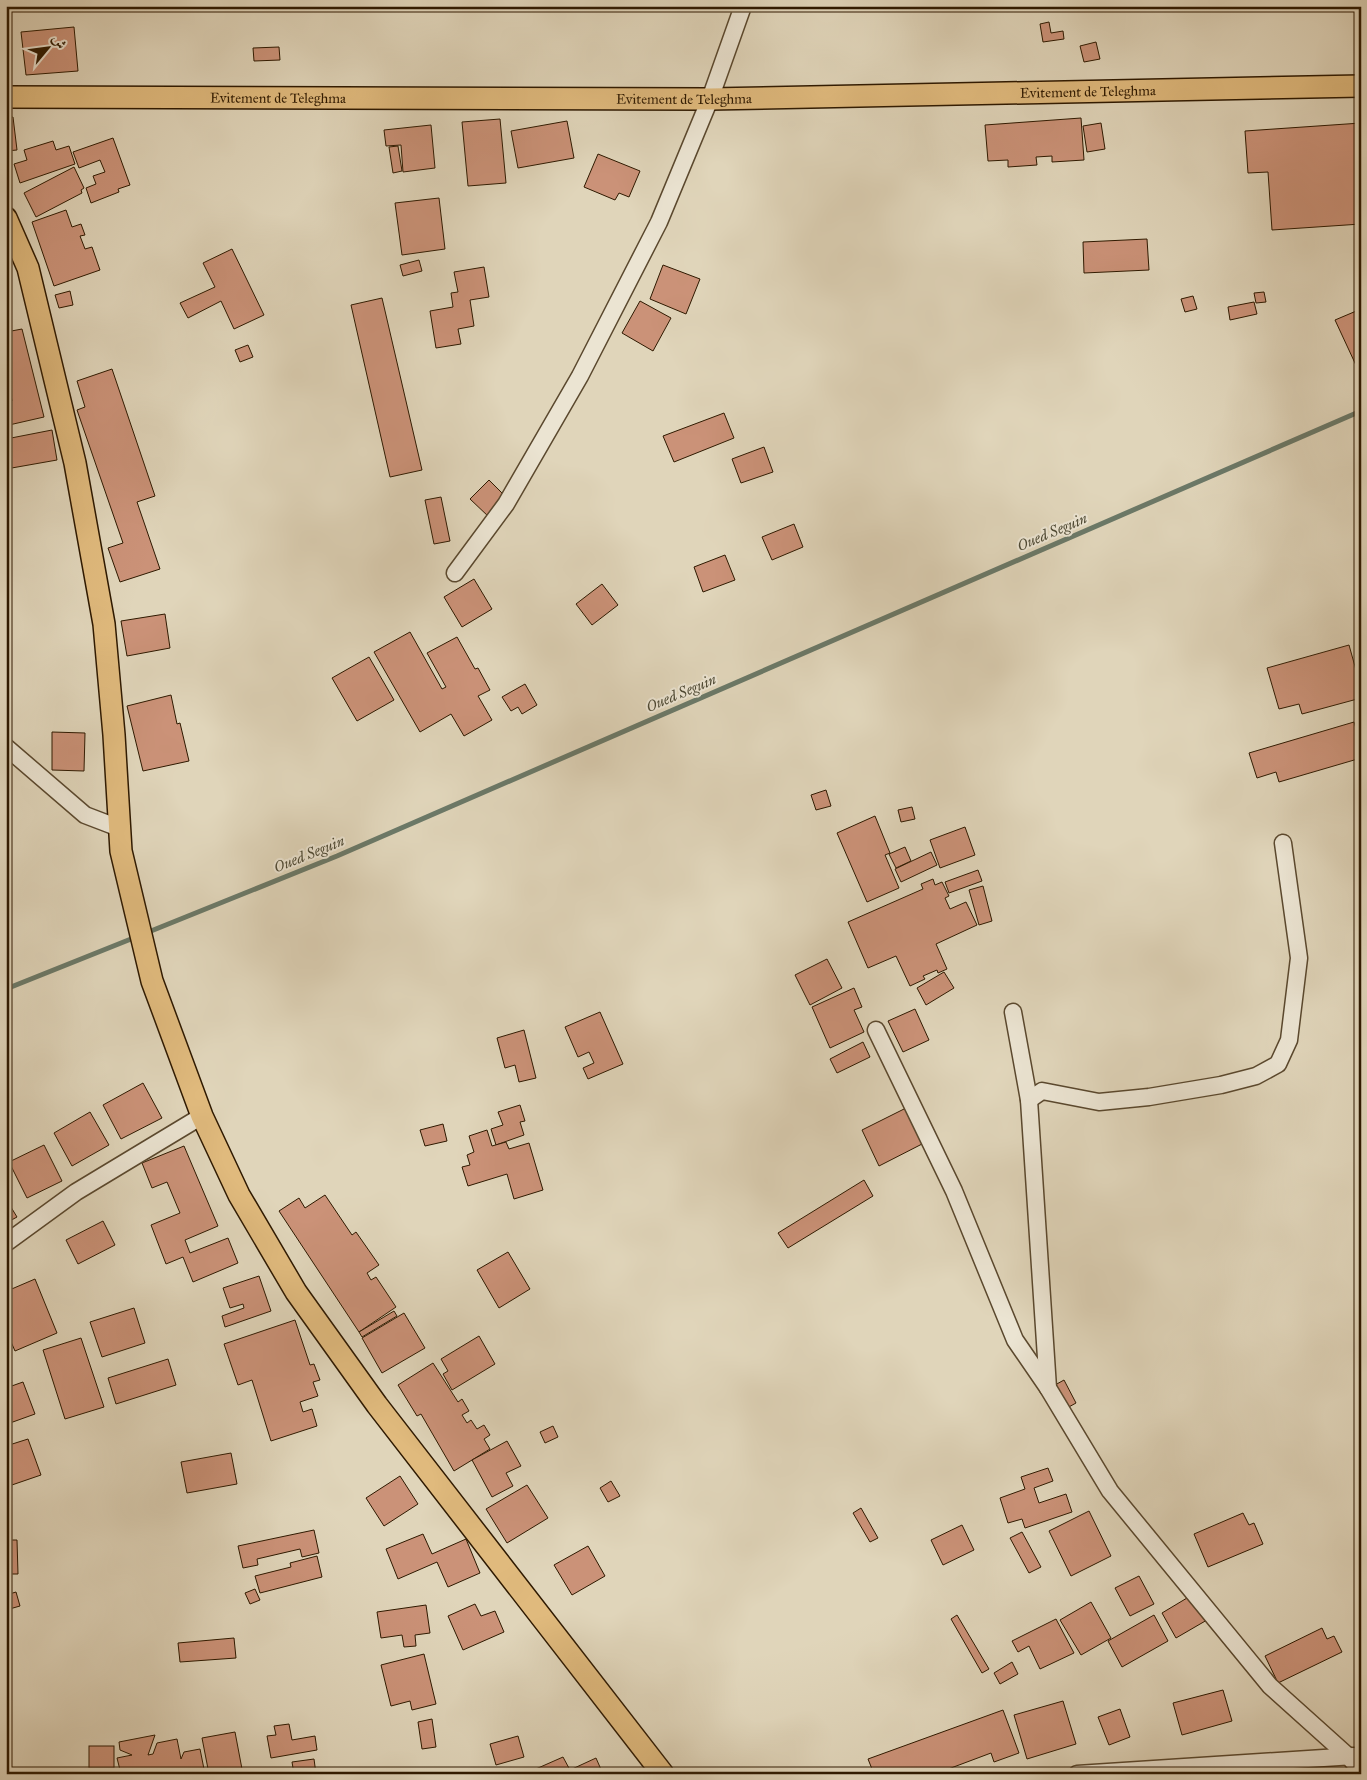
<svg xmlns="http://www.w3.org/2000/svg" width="1367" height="1780" viewBox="0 0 1367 1780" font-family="'IM FELL Great Primer',Amiri,serif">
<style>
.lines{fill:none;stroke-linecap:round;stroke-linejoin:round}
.stream{stroke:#6b7968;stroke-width:5}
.building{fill:#cb9278;stroke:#2e1900}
.minor-casing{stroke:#5a482e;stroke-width:19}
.major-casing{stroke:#2e1900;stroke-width:24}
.minor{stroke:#ebe4d2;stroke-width:16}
.major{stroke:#e0ba7d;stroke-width:21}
.labels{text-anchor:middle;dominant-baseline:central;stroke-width:4;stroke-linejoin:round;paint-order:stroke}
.street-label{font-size:14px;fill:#2e1900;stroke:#ebe4d2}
.water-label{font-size:15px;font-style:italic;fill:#4d4934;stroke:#ebe4d2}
</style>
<rect width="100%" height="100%" fill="#e0d5ba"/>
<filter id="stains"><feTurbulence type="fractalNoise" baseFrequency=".004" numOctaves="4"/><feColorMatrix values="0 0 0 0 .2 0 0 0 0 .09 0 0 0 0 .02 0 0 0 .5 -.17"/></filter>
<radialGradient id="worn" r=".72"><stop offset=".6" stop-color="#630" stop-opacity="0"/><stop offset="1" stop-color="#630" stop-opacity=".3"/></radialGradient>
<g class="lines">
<g class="stream">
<path d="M146,933L337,856L1361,411"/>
<path d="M6,989L136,937"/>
</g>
</g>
<g class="building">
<path d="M1049,22L1051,33L1063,31L1064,39L1043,42L1040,24Z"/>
<path d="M74,27L78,71L26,75L21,32Z"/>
<path d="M1096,42L1100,59L1084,62L1080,46Z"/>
<path d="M279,47L280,60L254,61L253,48Z"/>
<path d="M13,117L17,150L6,151V118Z"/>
<path d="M1081,118L1084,160L1052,162V156L1036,157L1037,165L1008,167V160L988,161L985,125Z"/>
<path d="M500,119L506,183L468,186L462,122Z"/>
<path d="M567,121L574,158L518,168L511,131Z"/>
<path d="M1101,123L1105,149L1087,152L1083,126Z"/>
<path d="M1361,123V224L1272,230L1268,172L1248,173L1245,131Z"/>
<path d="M431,125L435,168L403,172L401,145L386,146L384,130Z"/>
<path d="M113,138L130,185L118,189L119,192L91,203L86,188L96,184L93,176L105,172L100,160L79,168L73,152Z"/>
<path d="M53,141L56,150L69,146L75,164L20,183L14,164L27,160L24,150Z"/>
<path d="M398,146L402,171L393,173L389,147Z"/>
<path d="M598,154L640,171L629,197L619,193L615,200L584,187Z"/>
<path d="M74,167L84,188L81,190L82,193L36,217L24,193Z"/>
<path d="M439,198L445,249L402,255L395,203Z"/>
<path d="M66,210L72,227L81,224L85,235L80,236L85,249L92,247L100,270L54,286L32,222Z"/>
<path d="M1147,239L1149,270L1084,273L1083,242Z"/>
<path d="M232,249L264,315L234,329L221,301L188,318L180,303L215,287L203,263Z"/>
<path d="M419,260L422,271L403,276L400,265Z"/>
<path d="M663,265L700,279L686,314L650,299Z"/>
<path d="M484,267L489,297L470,300L474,326L458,329L461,344L436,348L430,311L453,307L451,293L458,292L454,272Z"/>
<path d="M70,291L73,305L59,308L55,295Z"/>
<path d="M1264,292L1266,302L1256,303L1254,293Z"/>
<path d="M1193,296L1197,309L1185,312L1181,299Z"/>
<path d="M382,298L422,470L390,477L351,305Z"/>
<path d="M640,301L671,318L653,351L622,333Z"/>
<path d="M1254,302L1257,314L1230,320L1228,307Z"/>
<path d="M1361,309V376L1335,320Z"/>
<path d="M22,329L44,417L9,425L6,414V402L12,401L10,390L6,391V381L8,380L6,377V332Z"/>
<path d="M248,345L253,357L240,362L235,350Z"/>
<path d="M112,369L155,496L137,502L160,569L120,582L108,548L123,543L77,410L85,407L77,381Z"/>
<path d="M724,413L734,438L674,462L663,436Z"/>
<path d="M52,430L57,460L6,469V439Z"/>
<path d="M764,447L773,472L741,483L732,459Z"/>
<path d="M489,480L507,498L489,517L470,499Z"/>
<path d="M441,497L450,541L434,544L425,500Z"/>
<path d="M794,524L803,547L772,560L762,537Z"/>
<path d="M725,555L735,580L703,592L694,567Z"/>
<path d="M474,579L492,609L462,627L444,597Z"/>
<path d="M602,584L618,605L592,625L576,604Z"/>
<path d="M165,614L170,648L127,656L121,621Z"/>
<path d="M410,632L442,689L446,687L427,653L457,637L475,669L478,668L490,690L478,696L492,720L464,736L451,714L420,732L374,652Z"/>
<path d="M1349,645L1361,688V698L1302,714L1299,704L1279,709L1267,668Z"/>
<path d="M369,657L394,700L357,721L332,678Z"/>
<path d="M525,684L537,705L522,714L518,707L511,711L502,697Z"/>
<path d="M171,695L177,724L180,723L189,761L143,771L127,706Z"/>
<path d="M1354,722L1361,745V758L1279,782L1276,772L1257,778L1249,753Z"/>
<path d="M52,732L85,733L84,771L52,770Z"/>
<path d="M826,790L831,806L816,810L811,795Z"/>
<path d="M912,807L915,819L901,822L898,810Z"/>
<path d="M875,816L890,853L885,855L899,888L867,902L837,833Z"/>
<path d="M965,827L975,855L940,868L930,840Z"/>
<path d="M905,847L911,861L896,868L889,854Z"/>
<path d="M931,852L937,865L901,882L895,869Z"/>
<path d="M978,870L982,881L949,893L945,882Z"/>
<path d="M933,879L935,885L942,882L949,896L945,898L950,909L966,902L977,925L936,944L947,969L938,973L937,970L923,976L925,979L910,986L896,956L868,968L848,922L923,889L921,884Z"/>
<path d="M983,886L992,921L979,925L969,890Z"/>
<path d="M827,959L842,988L810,1005L795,975Z"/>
<path d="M944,972L954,988L926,1005L917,988Z"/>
<path d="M854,988L862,1007L854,1010L864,1032L830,1048L812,1007Z"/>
<path d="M915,1009L929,1040L903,1052L888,1021Z"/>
<path d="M600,1012L623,1064L588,1079L583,1068L594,1063L589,1052L578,1057L565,1027Z"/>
<path d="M524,1030L536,1078L519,1082L515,1065L505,1068L497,1038Z"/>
<path d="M863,1042L870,1057L837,1073L830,1059Z"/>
<path d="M143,1083L162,1118L121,1139L103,1105Z"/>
<path d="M520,1105L525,1121L520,1122L524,1135L496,1145L491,1129L503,1125L498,1112Z"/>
<path d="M906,1108L924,1143L879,1166L862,1130Z"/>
<path d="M90,1112L109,1145L72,1166L54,1133Z"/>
<path d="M443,1124L447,1141L425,1146L420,1130Z"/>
<path d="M487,1130L492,1146L506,1142L509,1149L529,1143L543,1190L514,1199L507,1174L468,1186L462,1167L470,1165L467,1155L474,1152L469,1136Z"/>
<path d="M44,1145L62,1181L27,1198L9,1162Z"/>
<path d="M184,1146L218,1226L185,1240L190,1253L228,1238L238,1263L193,1282L183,1257L166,1264L151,1225L180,1213L167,1182L152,1188L142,1163Z"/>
<path d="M864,1180L873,1196L788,1248L778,1233Z"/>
<path d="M325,1195L352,1235L356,1232L379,1265L367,1273L371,1280L376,1277L396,1307L359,1332L279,1211L299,1198L305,1208Z"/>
<path d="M6,1199L17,1217L6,1223Z"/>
<path d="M103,1221L115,1245L78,1264L66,1240Z"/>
<path d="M508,1252L530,1289L499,1308L477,1270Z"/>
<path d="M259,1276L271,1311L225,1327L222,1316L244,1308L243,1304L230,1308L223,1288Z"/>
<path d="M35,1279L57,1333L15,1351L8,1335L6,1336V1289L7,1291Z"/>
<path d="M134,1308L145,1343L102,1357L90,1322Z"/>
<path d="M394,1311L397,1316L362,1337L359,1332Z"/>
<path d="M404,1313L425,1348L382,1373L362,1338Z"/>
<path d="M295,1320L310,1365L314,1364L320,1380L313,1382L318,1396L300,1402L303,1412L312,1409L317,1426L271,1441L252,1380L238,1385L224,1344Z"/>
<path d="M479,1336L495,1364L452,1390L443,1374L448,1371L441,1359Z"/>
<path d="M81,1338L104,1407L65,1419L43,1350Z"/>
<path d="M168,1359L176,1385L116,1404L108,1378Z"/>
<path d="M433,1363L458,1402L462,1399L469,1411L462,1415L467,1423L471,1420L477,1429L484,1425L490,1435L484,1439L490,1449L454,1471L421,1414L417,1416L398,1385Z"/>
<path d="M1064,1380L1076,1403L1067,1408L1055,1385Z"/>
<path d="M23,1382L35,1414L10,1423L6,1413V1388Z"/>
<path d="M553,1426L558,1437L545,1443L540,1432Z"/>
<path d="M28,1439L41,1475L6,1487V1446Z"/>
<path d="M507,1441L521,1466L506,1473L513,1486L492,1497L472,1460Z"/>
<path d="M231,1453L237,1484L187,1493L181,1462Z"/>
<path d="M1048,1468L1053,1481L1034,1488L1039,1503L1066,1494L1072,1512L1025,1528L1022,1519L1008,1523L1000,1498L1025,1489L1021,1477Z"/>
<path d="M400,1476L418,1504L384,1526L366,1498Z"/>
<path d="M611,1481L620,1496L608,1502L600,1488Z"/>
<path d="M527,1485L548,1518L507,1543L486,1509Z"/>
<path d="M861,1508L878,1538L870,1542L853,1513Z"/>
<path d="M1089,1511L1111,1556L1071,1576L1049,1531Z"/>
<path d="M1243,1513L1249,1525L1254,1523L1263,1544L1208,1567L1194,1534Z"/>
<path d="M962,1525L974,1550L943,1565L931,1540Z"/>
<path d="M314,1530L319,1553L302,1557L300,1549L257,1559L258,1565L243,1568L238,1546Z"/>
<path d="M1022,1532L1041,1567L1029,1573L1010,1538Z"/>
<path d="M423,1534L432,1554L466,1539L480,1573L448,1587L437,1562L398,1579L386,1549Z"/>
<path d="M7,1540H17L18,1574H6Z"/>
<path d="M588,1546L605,1576L572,1595L554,1565Z"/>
<path d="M317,1556L322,1577L260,1593L255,1576L291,1567L290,1563Z"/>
<path d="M1139,1576L1154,1604L1130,1616L1115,1588Z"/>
<path d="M255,1589L260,1600L250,1604L245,1593Z"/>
<path d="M16,1592L20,1606L6,1610V1595Z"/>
<path d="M1192,1595L1207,1620L1176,1638L1162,1613Z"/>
<path d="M1091,1602L1111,1638L1081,1655L1060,1620Z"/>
<path d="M475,1604L481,1616L495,1611L504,1632L463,1650L448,1616Z"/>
<path d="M426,1605L430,1633L415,1635L416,1646L404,1647L402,1635L381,1638L377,1612Z"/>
<path d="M957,1615L989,1669L982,1673L951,1619Z"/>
<path d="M1154,1615L1168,1641L1122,1667L1108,1641Z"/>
<path d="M1056,1619L1074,1653L1040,1669L1029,1646L1018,1652L1012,1641Z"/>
<path d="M1322,1628L1327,1639L1334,1636L1342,1652L1278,1683L1265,1656Z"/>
<path d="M234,1638L236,1658L180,1662L178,1643Z"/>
<path d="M424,1654L436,1704L412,1710L410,1701L391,1706L381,1665Z"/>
<path d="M1012,1662L1018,1674L1000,1684L994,1673Z"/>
<path d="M1223,1690L1232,1721L1182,1735L1173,1703Z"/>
<path d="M1063,1701L1076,1744L1027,1759L1014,1715Z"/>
<path d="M1120,1709L1130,1737L1109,1745L1098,1717Z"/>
<path d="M1003,1710L1019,1753L994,1762L991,1753L935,1774H874L868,1759Z"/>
<path d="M432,1719L436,1747L422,1749L418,1722Z"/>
<path d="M289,1724L292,1740L315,1736L317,1750L271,1758L267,1736L276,1735L274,1726Z"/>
<path d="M235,1732L242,1769L219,1774H209L202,1738Z"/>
<path d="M155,1735L148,1755L153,1754L157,1743L177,1739L181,1759L184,1752L200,1749L205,1774H121L117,1758L132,1755L120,1750L119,1742Z"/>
<path d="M518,1736L524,1757L496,1765L490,1744Z"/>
<rect x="89" y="1746" width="25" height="22"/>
<path d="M563,1757L570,1770L596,1758L603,1774H530L529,1772Z"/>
<path d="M314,1759L316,1774H294L292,1762Z"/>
</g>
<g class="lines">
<g class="minor-casing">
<g id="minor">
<path d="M455,573L506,504L580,376L659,222L710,99L743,6"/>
<path d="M6,747L85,815L119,828"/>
<path d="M1013,1012L1029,1100L1048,1388L1110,1491L1270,1686L1349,1757L1361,1771"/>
<path d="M876,1030L954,1191L1015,1340L1048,1388"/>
<path d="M1029,1100L1042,1091L1099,1102L1149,1097L1221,1085L1256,1076L1278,1064L1289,1040L1299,958L1283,843"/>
<path d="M6,1243L76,1192L202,1116"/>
<path d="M1077,1774L1354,1756"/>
</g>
</g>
<g class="major-casing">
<g id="major">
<path id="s1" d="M6,97L710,99L1361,86"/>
<path d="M6,218L28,268L75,463L104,624L114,735L121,851L152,981L202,1116L239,1195L296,1292L377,1405L663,1774"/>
</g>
</g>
<use href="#minor" class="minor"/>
<use href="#major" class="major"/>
</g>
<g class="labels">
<g class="street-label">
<text stroke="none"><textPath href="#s1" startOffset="1082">Evitement de Teleghma</textPath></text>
<text stroke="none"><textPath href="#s1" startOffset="272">Evitement de Teleghma</textPath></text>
<text stroke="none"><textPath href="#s1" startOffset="678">Evitement de Teleghma</textPath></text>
</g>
<g class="water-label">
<text transform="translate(1052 532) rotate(-23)">Oued Seguin</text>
<text transform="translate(681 693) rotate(-23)">Oued Seguin</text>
<text transform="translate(309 854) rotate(-22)">Oued Seguin</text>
</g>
</g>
<rect width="1367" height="1780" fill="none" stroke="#e0d5ba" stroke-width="25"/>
<rect x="8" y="8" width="1352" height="1765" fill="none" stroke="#2e1900" stroke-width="2.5"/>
<rect x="12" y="12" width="1342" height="1755" fill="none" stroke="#2e1900"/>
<g transform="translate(48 48) rotate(61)" stroke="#ebe4d2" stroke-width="4" paint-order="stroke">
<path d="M0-4L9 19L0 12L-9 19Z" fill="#2e1900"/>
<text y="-8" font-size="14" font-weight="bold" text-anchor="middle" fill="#2e1900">ش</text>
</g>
<rect width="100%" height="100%" filter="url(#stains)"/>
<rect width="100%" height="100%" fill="url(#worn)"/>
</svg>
